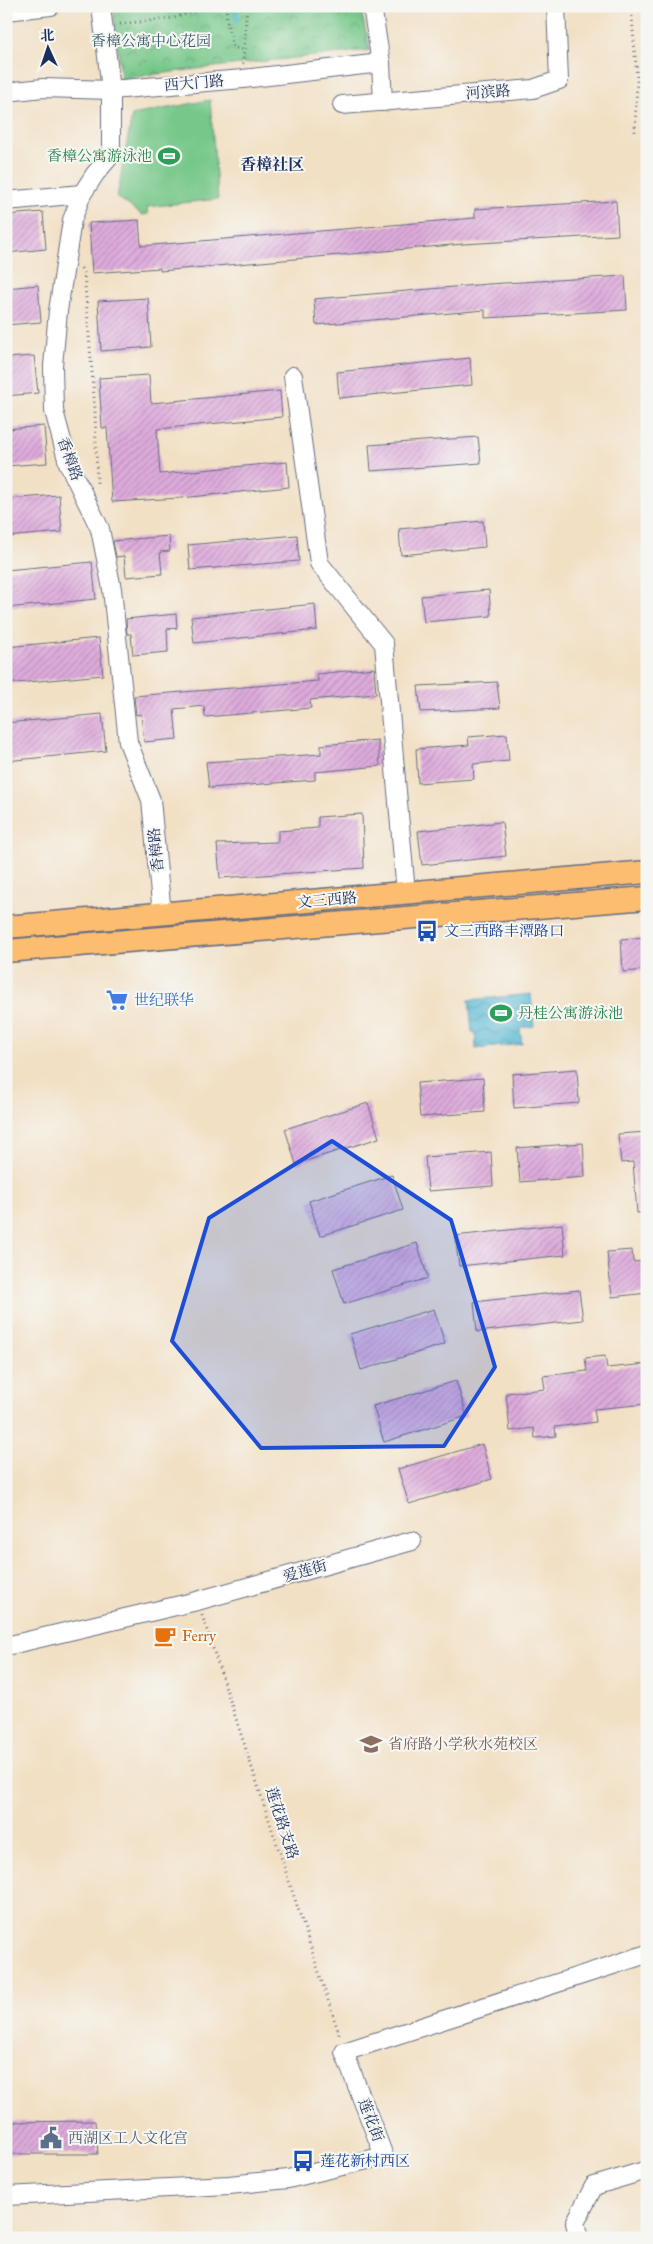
<svg xmlns="http://www.w3.org/2000/svg" width="653" height="2244" viewBox="0 0 653 2244" font-family="'IM FELL Great Primer','Noto Serif SC',serif">
<style>
.grass{fill:#76c789;stroke:#487b74}
.park{fill:url(#park-crowns);stroke:#487b74}
.water{fill:url(#water-waves);stroke:#387498}
.lines{fill:none;stroke-linecap:round;stroke-linejoin:round}
.stream{stroke:#54b8d3;stroke-width:5}
.building{fill:url(#building-hatch)}
.minor-casing{stroke:#666d82;stroke-width:20}
.major-casing{stroke:#666d82;stroke-width:25}
.path{stroke:#666d82;stroke-width:3;stroke-dasharray:1 4;stroke-linecap:butt}
.minor{stroke:#fff;stroke-width:18}
.major{stroke:#fcbd6f;stroke-width:22}
.marked{fill:#1d4ed8;fill-opacity:0.2;stroke:#1d4ed8;stroke-width:4;stroke-linejoin:round}
.labels{text-anchor:middle;dominant-baseline:central;stroke-width:4;stroke-linejoin:round;paint-order:stroke}
.park-label{font-size:15px;fill:#365d6b;stroke:#f6f6f2}
.street-label{font-size:15px;fill:#1b2f5e;stroke:#f6f6f2}
.leisure-label{font-size:15px;fill:#27864d;stroke:#f6f6f2;text-anchor:end}
.transit-label{font-size:15px;fill:#164399;stroke:#f6f6f2;text-anchor:start}
.shop-label{font-size:15px;fill:#366cbe;stroke:#f6f6f2;text-anchor:start}
.food-label{font-size:15px;fill:#c56008;stroke:#f6f6f2;text-anchor:start}
.education-label{font-size:15px;fill:#785e54;stroke:#f6f6f2;text-anchor:start}
.service-label{font-size:15px;fill:#4e5e75;stroke:#f6f6f2;text-anchor:start}
.neighbourhood-label{font-size:16px;font-weight:bold;fill:#1b2f5e;stroke:#f6f6f2}
</style>
<defs>
<pattern id="park-crowns" width="20" height="18" patternUnits="userSpaceOnUse" patternTransform="scale(1.25)"><rect width="20" height="18" fill="#76c789"/><path d="M2 6a3 3 0 1 1 6 0M12 15a3 3 0 1 1 6 0" fill="none" stroke="#60a273"/></pattern>
<pattern id="water-waves" width="16" height="10" patternUnits="userSpaceOnUse" patternTransform="scale(1.25)"><rect width="16" height="10" fill="#54b8d3"/><path d="M0 5q4-4 8 0t8 0" fill="none" stroke="#4596ae"/></pattern>
<pattern id="building-hatch" width="6" height="6" patternUnits="userSpaceOnUse" patternTransform="scale(1.25)"><rect width="6" height="6" fill="#dfacdc"/><path d="M-1 1l2-2M0 6l6-6M5 7l2-2" fill="none" stroke="#b48cb6"/></pattern>
</defs>
<rect width="100%" height="100%" fill="#f6f6f2"/>
<filter id="ink" filterUnits="userSpaceOnUse"><feTurbulence type="fractalNoise" baseFrequency=".02" numOctaves="2"/><feDisplacementMap in="SourceGraphic" scale="10" xChannelSelector="R" yChannelSelector="G"/><feConvolveMatrix kernelMatrix="1 2 1 2 8 2 1 2 1" color-interpolation-filters="sRGB"/></filter>
<filter id="wash" filterUnits="userSpaceOnUse"><feTurbulence type="fractalNoise" baseFrequency=".0096" numOctaves="4" result="noise"/><feDisplacementMap in="SourceGraphic" scale="20" xChannelSelector="R" yChannelSelector="G"/><feGaussianBlur stdDeviation="1.12" result="paint"/><feColorMatrix in="noise" values="0 0 0 0 0 0 0 0 0 0 0 0 0 0 0 0 0 1.4 0 .05"/><feComposite in="paint" operator="in"/></filter>
<g filter="url(#wash)">
<rect width="100%" height="100%" fill="#f2e0c5"/>
<path class="grass" d="M210,100L218,199L147,207L148,214L142,215L117,197L132,115Z"/>
<path class="park" d="M113,6H360L370,50C287,59 204,67 121,79Z"/>
<path class="water" d="M531,994L534,1026L520,1028L522,1044L476,1049L475,1032H472L469,1000Z"/>
<g class="lines">
<path class="stream" d="M234,6L237,20"/>
</g>
<g id="blocks">
<g class="building">
<path d="M616,201L618,235L463,244L160,271V268L92,273L89,223L139,220L141,246L475,218V209Z"/>
<path d="M43,212L46,249L6,253V215Z"/>
<path d="M625,276L627,310L485,318V310L316,325L314,299L488,284Z"/>
<path d="M38,285L41,322L6,325V288Z"/>
<path d="M148,298L151,347L101,351L98,301Z"/>
<path d="M34,356L38,393L6,396V358Z"/>
<path d="M470,358L472,385L339,398L337,372Z"/>
<path d="M149,375L151,403L280,391L282,417L157,429L160,474L287,462L289,487L181,498L112,502L107,428H102L99,378Z"/>
<path d="M44,426L47,463L6,466V429Z"/>
<path d="M478,437L481,463L371,471L369,445Z"/>
<path d="M59,495L62,532L6,537V499Z"/>
<path d="M483,521L485,547L401,555L399,529Z"/>
<path d="M297,535L299,561L190,570L188,545Z"/>
<path d="M169,536L170,551L160,552L162,574L126,577L124,556L116,557L113,541Z"/>
<path d="M92,562L96,599L6,608V570Z"/>
<path d="M489,590L491,616L424,622L421,596Z"/>
<path d="M315,604L317,630L194,643L191,617Z"/>
<path d="M176,614L177,628L167,629L168,652L133,655L131,634H127L126,619Z"/>
<path d="M99,638L103,675L6,684V647Z"/>
<path d="M374,668L376,694L310,700L311,708L205,717L204,706L174,709L177,739L144,742L141,714L136,715L134,696L318,681L317,674Z"/>
<path d="M497,682L500,708L421,712L418,686Z"/>
<path d="M102,714L106,751L6,761V723Z"/>
<path d="M507,734L509,761L473,764L474,779L418,783L416,749L469,745L468,737Z"/>
<path d="M378,740L380,766L315,772V780L209,788L206,762L321,754V745Z"/>
<path d="M362,814L364,868L220,878L217,844L278,842V831L318,828V817Z"/>
<path d="M502,822L506,856L422,865L418,831Z"/>
<path d="M647,937V970L623,972L621,939Z"/>
<path d="M577,1069L579,1103L514,1108L512,1074Z"/>
<path d="M483,1078L485,1112L420,1117L417,1083Z"/>
<path d="M368,1103L379,1138L296,1164L285,1129Z"/>
<path d="M647,1132V1212L637,1213L633,1162L621,1163L618,1134Z"/>
<path d="M583,1143L585,1177L520,1182L517,1148Z"/>
<path d="M491,1152L493,1186L428,1191L425,1157Z"/>
<path d="M392,1175L403,1210L320,1236L309,1201Z"/>
<path d="M562,1224L565,1255L459,1266L455,1236Z"/>
<path d="M417,1243L428,1278L344,1304L333,1269Z"/>
<path d="M632,1250L633,1262L647,1261V1293L612,1297L607,1252Z"/>
<path d="M579,1290L583,1320L477,1332L474,1302Z"/>
<path d="M434,1309L445,1344L361,1370L350,1334Z"/>
<path d="M605,1356L607,1368L647,1364V1404L594,1409L596,1422L555,1427L556,1436L535,1438L534,1428L510,1431L506,1393L545,1389L543,1376L587,1371L585,1358Z"/>
<path d="M456,1381L467,1416L384,1442L373,1406Z"/>
<path d="M482,1444L492,1479L409,1504L398,1469Z"/>
<path d="M95,2121L98,2154H6V2122Z"/>
</g>
</g>
</g>
<g filter="url(#ink)">
<use href="#blocks" fill-opacity="0" stroke="#666d82" stroke-width="1"/>
<g class="lines">
<g class="minor-casing">
<g id="minor">
<path d="M101,6L111,90V155L95,174L82,194L72,220L58,311L53,366L54,411L68,463L100,529L112,589L128,742L151,800L162,914"/>
<path d="M372,6L381,63L383,102"/>
<path d="M6,11L51,6"/>
<path d="M6,92L43,88L111,90L243,79L381,63"/>
<path d="M342,105L533,89L559,80L556,6"/>
<path d="M6,201L82,194"/>
<path d="M293,376L319,563L384,644L406,893"/>
<path d="M6,1646L197,1601L412,1541"/>
<path d="M6,2196L229,2185L288,2179L384,2156L344,2052L647,1954"/>
<path d="M579,2238L575,2223L594,2186L647,2170"/>
</g>
</g>
<g class="major-casing">
<g id="major">
<path d="M6,927L647,872"/>
<path d="M6,951L647,898"/>
</g>
</g>
<g class="path">
<path d="M226,6L227,22L233,47L242,50"/>
<path d="M631,6L637,78L635,132"/>
<path d="M120,24L174,18L211,6"/>
<path d="M243,64L247,6"/>
<path d="M81,268L84,273L95,409L97,483"/>
<path d="M202,1615L340,2037"/>
</g>
<use href="#minor" class="minor"/>
<use href="#major" class="major"/>
</g>
</g>
<path class="marked" d="M332,1141L451,1220L495,1367L444,1446L261,1448L172,1341L209,1218Z"/>
<defs>
<g id="stadium-bare" transform="scale(1.725)"><path d="M0-5a6.5 5 0 1 0 0 10a6.5 5 0 1 0 0-10ZM-3.5-1.8h7v3.6h-7Z" fill="#2e9e5b" stroke="#f6f6f2" stroke-width="2.5" paint-order="stroke"/></g>
<g id="bus-bare" transform="scale(1.725)"><path d="M-5-6H5V4H4V6H2V4H-2V6H-4V4H-5ZM-3.5-4V0h7V-4ZM-3.5 1.2v1.5H-2V1.2ZM2 1.2v1.5H3.5V1.2Z" fill="#1a4fb4" stroke="#f6f6f2" stroke-width="2.5" paint-order="stroke"/></g>
<g id="supermarket-bare" transform="scale(1.725)"><path d="M-6-5.5h2.5l.6 2H6L4.5 2H-2.5L-4.4-4H-6ZM-1.5 3.2a1.3 1.3 0 1 0 .1 0ZM3 3.2a1.3 1.3 0 1 0 .1 0Z" fill="#3f7fe0" stroke="#f6f6f2" stroke-width="2.5" paint-order="stroke"/></g>
<g id="cafe-bare" transform="scale(1.725)"><path d="M-5.5-4.5H6V0H3Q3 3.5 0 3.5H-2.5Q-5.5 3.5-5.5 0ZM3-3.2v2h1.7v-2ZM-6 4.5H4V6H-6Z" fill="#e8710a" stroke="#f6f6f2" stroke-width="2.5" paint-order="stroke"/></g>
<g id="school-bare" transform="scale(1.725)"><path d="M0-5L7-2L0 1L-7-2ZM-4 1L0 2.5L4 1V4Q0 6-4 4Z" fill="#8d6e63" stroke="#f6f6f2" stroke-width="2.5" paint-order="stroke"/></g>
<g id="civic-bare" transform="scale(1.725)"><path d="M-.6-6.5H3V-4.5H.6V-3L4-1V1h2V6H-6V1h2V-1L-.6-3ZM-1.2 2.5V6h2.4V2.5Z" fill="#5c6f8a" stroke="#f6f6f2" stroke-width="2.5" paint-order="stroke"/></g>
</defs>
<g fill-rule="evenodd">
<use href="#stadium-bare" x="169" y="156"/>
<use href="#bus-bare" x="427" y="931"/>
<use href="#supermarket-bare" x="117" y="1000"/>
<use href="#stadium-bare" x="501" y="1013"/>
<use href="#cafe-bare" x="165" y="1636"/>
<use href="#school-bare" x="371" y="1744"/>
<use href="#civic-bare" x="51" y="2138"/>
<use href="#bus-bare" x="303" y="2161"/>
</g>
<g class="labels">
<g class="park-label">
<text x="151" y="41">香樟公寓中心花园</text>
</g>
<g class="street-label">
<text transform="translate(194 83) rotate(-5)">西大门路</text>
<text transform="translate(488 92) rotate(-4)">河滨路</text>
<text transform="translate(70 459) rotate(70)">香樟路</text>
<text transform="translate(156 850) rotate(-96)">香樟路</text>
<text transform="translate(327 900) rotate(-5)">文三西路</text>
<text transform="translate(305 1571) rotate(-16)">爱莲街</text>
<text transform="translate(282 1823) rotate(72)">莲花路支路</text>
<text transform="translate(371 2120) rotate(69)">莲花街</text>
</g>
<g class="leisure-label">
<text x="152" y="156">香樟公寓游泳池</text>
<text x="518" y="1013" text-anchor="start">丹桂公寓游泳池</text>
</g>
<g class="transit-label">
<text x="444" y="931">文三西路丰潭路口</text>
<text x="320" y="2161">莲花新村西区</text>
</g>
<g class="shop-label">
<text x="134" y="1000">世纪联华</text>
</g>
<g class="food-label">
<text x="182" y="1636">Ferry</text>
</g>
<g class="education-label">
<text x="388" y="1744">省府路小学秋水苑校区</text>
</g>
<g class="service-label">
<text x="68" y="2138">西湖区工人文化宫</text>
</g>
<g class="neighbourhood-label">
<text x="272" y="164">香樟社区</text>
</g>
</g>
<rect width="653" height="2244" fill="none" stroke="#f6f6f2" stroke-width="25"/>
<g transform="translate(48 48) rotate(357)" stroke="#f6f6f2" stroke-width="4" paint-order="stroke">
<path d="M0-4L9 19L0 12L-9 19Z" fill="#1b2f5e"/>
<text y="-8" font-size="14" font-weight="bold" text-anchor="middle" fill="#1b2f5e">北</text>
</g>
</svg>
